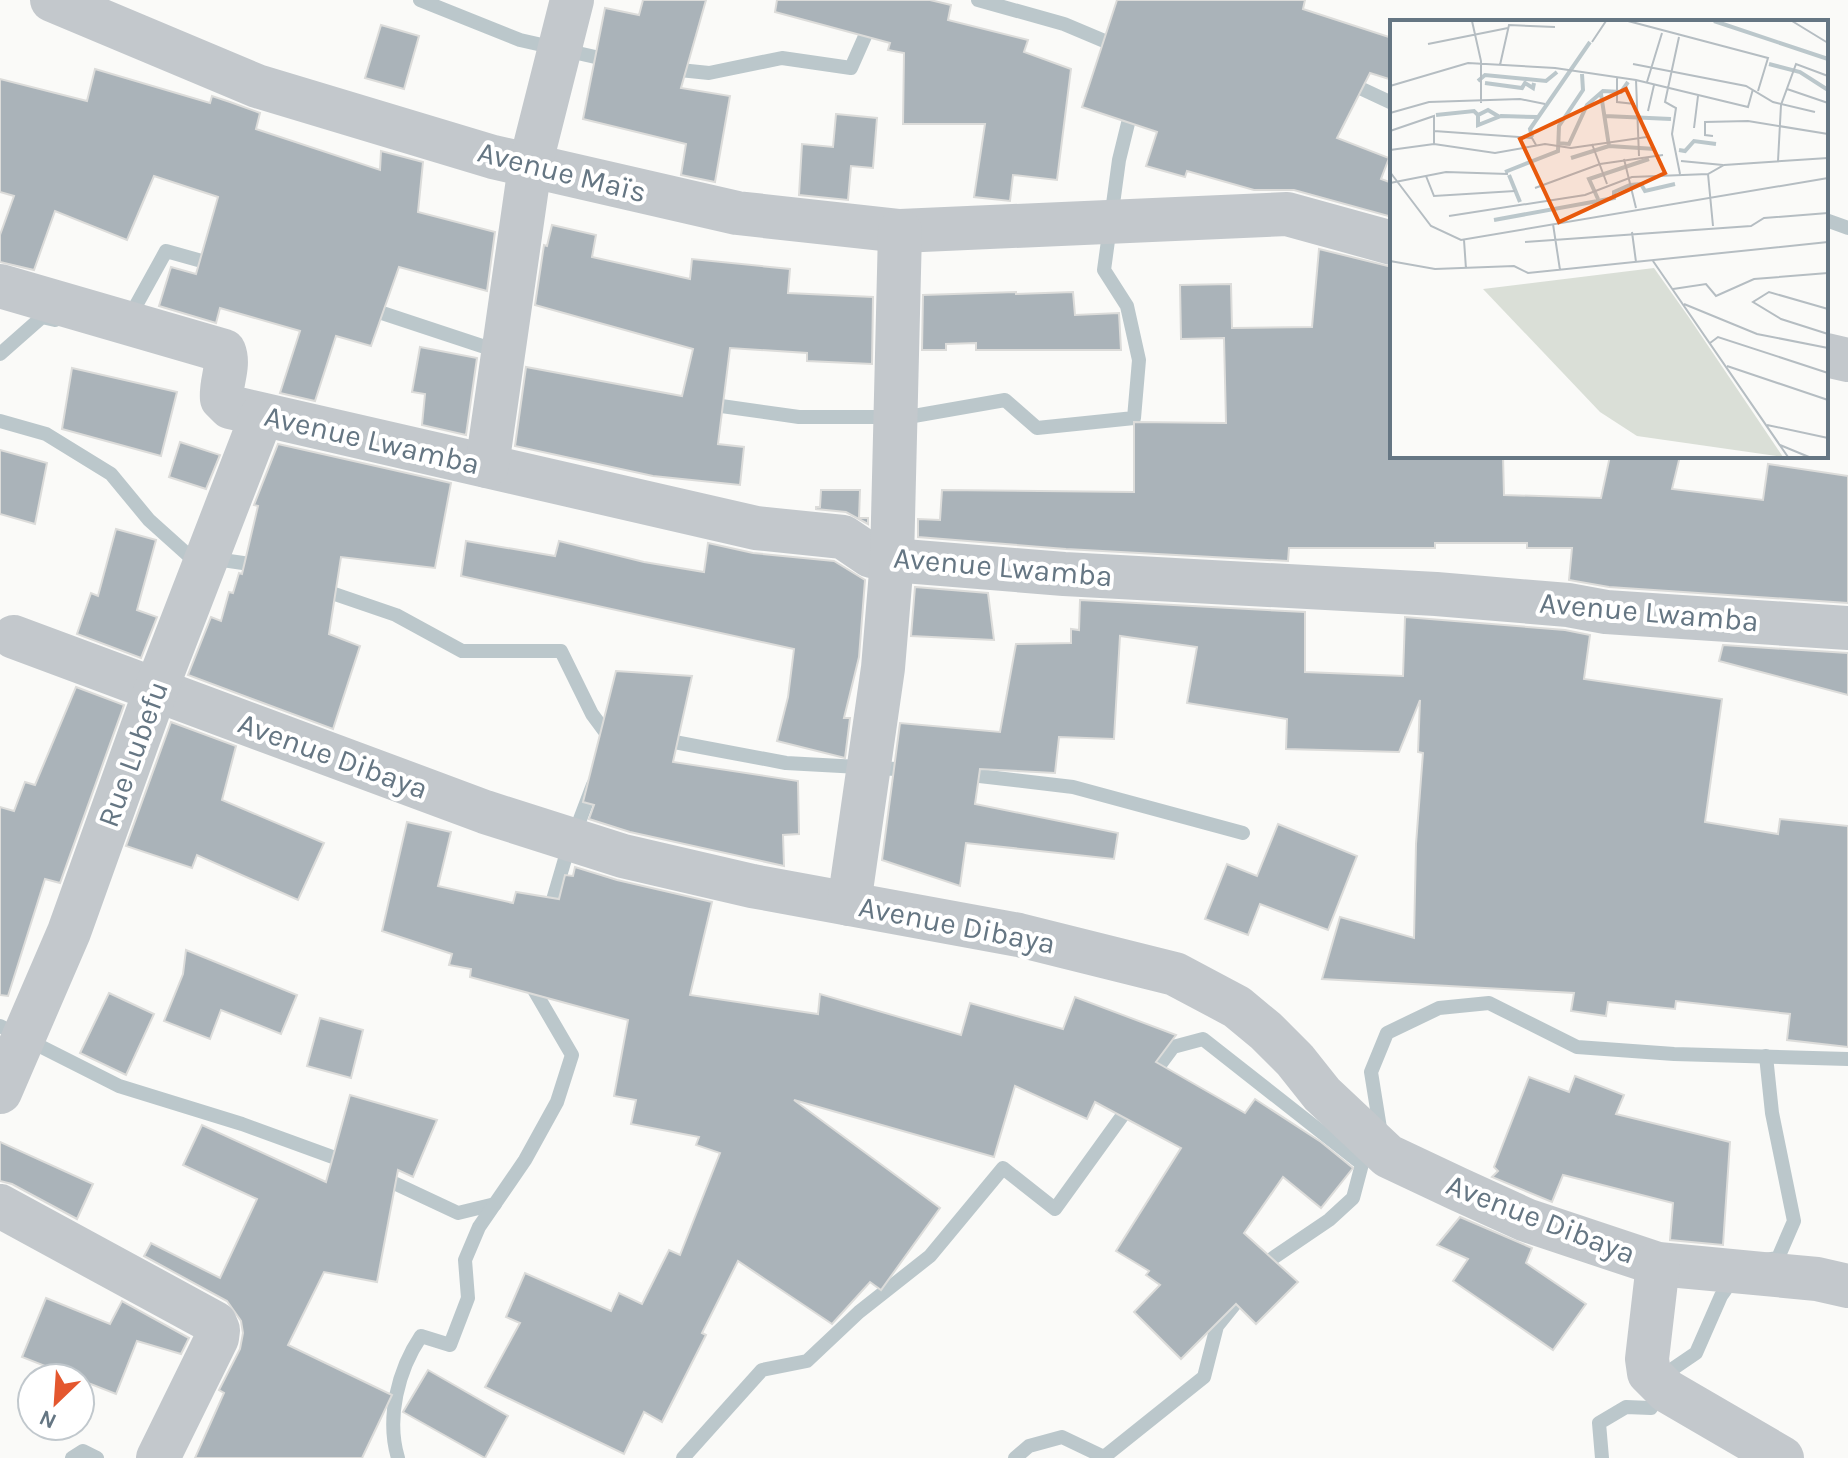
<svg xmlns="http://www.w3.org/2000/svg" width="1848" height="1458" viewBox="0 0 1848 1458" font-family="Karla,sans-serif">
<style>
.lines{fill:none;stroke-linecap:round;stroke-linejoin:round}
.stream{stroke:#bbc7cb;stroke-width:14}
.building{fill:#aab3b9;stroke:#dcdcda;stroke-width:2}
.street{stroke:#c3c8cc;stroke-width:44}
.labels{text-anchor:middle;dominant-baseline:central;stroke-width:8;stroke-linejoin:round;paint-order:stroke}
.street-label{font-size:30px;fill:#657683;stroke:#fff}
.inset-river{fill:none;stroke:#bbc7cb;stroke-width:4}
.inset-road{fill:none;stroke:#b5bdc2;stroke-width:2}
.view{fill:#e8590c;fill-opacity:0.15;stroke:#e8590c;stroke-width:4}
.inset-edge{fill:none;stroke:#657683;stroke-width:4}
</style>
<rect width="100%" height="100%" fill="#fafaf8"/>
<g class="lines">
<g class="stream">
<path d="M420,0L520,40L613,61"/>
<path d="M978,0L1064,24L1121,48"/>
<path d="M670,69L709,73L782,58L851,68L881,0"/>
<path d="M1347,82L1392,103"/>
<path d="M1826,220L1848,228"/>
<path d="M367,308L485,347L497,355"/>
<path d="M125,312L134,309L166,251L216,265"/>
<path d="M0,354L42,317L55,320"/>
<path d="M707,404L799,417H908L1005,400L1037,428L1134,418L1139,360L1127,306L1104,270L1119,160L1132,107"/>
<path d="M0,421L46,434L111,474L149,520L188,555L243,563L262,569"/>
<path d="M320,589L396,615L462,651H561L592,714L612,741"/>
<path d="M661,742L669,741L786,763L914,770"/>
<path d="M962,774L1073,787L1243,833"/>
<path d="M548,917L565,859L593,785"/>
<path d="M0,1026L119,1086L242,1124L349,1163"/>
<path d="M1150,1078L1173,1047L1203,1039L1362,1164"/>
<path d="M379,1176L458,1213L495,1204"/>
<path d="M1765,1260L1778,1258L1794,1221L1772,1113L1766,1056"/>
<path d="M1261,1273L1273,1258L1329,1220L1353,1198L1362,1164L1380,1128L1371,1072L1387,1033L1439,1008L1489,1003L1577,1047L1674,1054L1848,1059"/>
<path d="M72,1458L83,1451L97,1458"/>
<path d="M398,1458C386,1418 398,1370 421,1336L450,1345L468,1298L465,1260L479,1227L525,1160L557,1102L572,1055L530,983L531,979"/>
<path d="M683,1458L762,1370L807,1361L859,1312L930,1256L1003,1168L1055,1209L1133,1101"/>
<path d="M1015,1458L1029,1446L1062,1437L1104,1457L1204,1377L1217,1326L1242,1295"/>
<path d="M1602,1458L1599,1423L1626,1407L1651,1408L1674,1368L1696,1353L1721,1296L1733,1279"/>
</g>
</g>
<g class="building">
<path d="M643,0H706L681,88L730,96L715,182L681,175L686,144L583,119L605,8L639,15Z"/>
<path d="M777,0H930L951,5L948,20L1028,40L1024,52L1071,69L1057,180L1013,175L1010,201L974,197L985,124H903L904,53L888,50L890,43L775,12Z"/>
<path d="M1117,0H1305L1303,9L1392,38V80L1370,73L1337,138L1389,158L1381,179L1392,183V217L1294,190H1254L1187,171L1185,177L1146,166L1157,132L1082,107Z"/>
<path d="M381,25L419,36L404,89L365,78Z"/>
<path d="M95,69L210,103L212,96L230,102L260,113L256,129L380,170L381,151L423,162L418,212L495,232L487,291L399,267L371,346L336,336L315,401L280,393L300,331L220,308L216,323L159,306L171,267L196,274L218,197L154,176L127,240L55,211L34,270L0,262V235L14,196L0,192V79L87,101Z"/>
<path d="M836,114L877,118L873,168L851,166L848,200L799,195L802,144L833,147Z"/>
<path d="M552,225L596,235L592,257L690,279L692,259L790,269L788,293L873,297L872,364L807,361V353L730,348L718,444L744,447L740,485L653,476L515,446L526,367L682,396L693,349L535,305L544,245L547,246Z"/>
<path d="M1319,249L1392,267V456H1503L1504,495L1601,498L1610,456H1680L1672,489L1763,500L1768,464L1848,476V603L1609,587L1569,580L1572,548H1527V543H1435V548H1289L1288,561L1066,549L918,537V519L940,520L942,490L1134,492V422L1226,423L1224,338L1181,339L1180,285L1231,284L1232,328L1312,327Z"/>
<path d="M1016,292V294L1073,292L1075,315L1119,313L1121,350H976V343L946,344V350H922L923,295Z"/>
<path d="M420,347L477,358L466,435L422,425L425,394L412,392Z"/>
<path d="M72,368L177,392L161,456L62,429Z"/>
<path d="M180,442L220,455L206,489L169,477Z"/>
<path d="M278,444L451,483L435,568L341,557L329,634L360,646L333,729L188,675L211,617L221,621L229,592L233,593L239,573L242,574L258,506L254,505Z"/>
<path d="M0,450L47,463L35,524L0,514Z"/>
<path d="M821,490H860L859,518H868V524L846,512L816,509V507H820Z"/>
<path d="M116,529L156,540L137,610L157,617L141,658L77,634L91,593L98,596Z"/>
<path d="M466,541L555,556L559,541L644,562L704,572L708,543L753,553L834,561L865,580L859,657L844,718H850L845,758L777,741L788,697L794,649L461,576Z"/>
<path d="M915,587L988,593L994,640L911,636Z"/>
<path d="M1080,600L1305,612V672L1403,676L1405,617L1565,630L1590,635L1584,679L1722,699L1705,822L1778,834L1780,819L1848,826V1047L1787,1040L1790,1014L1676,1001L1675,1009L1608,1002L1606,1016L1571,1011L1574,993L1322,979L1340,917L1414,938L1416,844L1423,753L1418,752L1420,700L1399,752L1286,749L1287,719L1187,703L1197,647L1120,636L1114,739L1059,737L1055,773L980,769L975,804L1118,833L1114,859L966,843L960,886L882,860L900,723L1000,732L1016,644L1071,643V629L1079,630Z"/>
<path d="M1723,645L1848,653V695L1719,661Z"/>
<path d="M616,671L692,676L673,762L798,781L799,834L783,835L784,866L630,832L589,819L594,805L583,802Z"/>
<path d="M76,687L124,705L60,883L45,879L8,996L0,995V807L14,811L25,782L35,785Z"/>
<path d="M171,722L236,746L222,800L324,843L298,900L197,855L192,868L126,846Z"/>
<path d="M407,822L451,832L438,886L513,903L516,892L559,899L565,875L573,876L575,867L617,880L712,902L690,995L818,1014L820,994L961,1035L970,1003L1063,1029L1075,997L1176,1035L1156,1062L1245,1113L1255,1099L1321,1142L1353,1168L1321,1208L1283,1177L1244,1233L1298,1282L1256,1324L1236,1304L1181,1359L1134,1312L1160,1285L1146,1275L1149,1271L1116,1251L1181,1148L1095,1102L1087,1119L1015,1086L994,1157L794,1100L940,1208L881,1290L870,1282L832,1324L738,1261L702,1333L706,1335L662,1422L644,1412L624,1454L485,1387L520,1323L506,1317L525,1273L611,1311L619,1293L642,1304L669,1250L680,1255L720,1153L696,1145L699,1137L631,1124L636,1100L614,1096L628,1020L470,977L471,969L449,965L452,954L382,931Z"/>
<path d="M1278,824L1357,856L1328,930L1260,904L1248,935L1205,919L1227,864L1257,876Z"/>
<path d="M186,950L297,995L281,1034L221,1010L210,1039L164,1021L183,974Z"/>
<path d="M109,993L154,1014L126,1075L80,1053Z"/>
<path d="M320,1018L363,1030L351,1078L307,1066Z"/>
<path d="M1575,1076L1624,1095L1616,1114L1730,1142L1723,1245L1670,1240L1673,1203L1563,1175L1552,1202L1492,1177L1498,1171L1494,1167L1529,1077L1569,1092Z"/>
<path d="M350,1095L437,1120L413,1177L398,1170L377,1282L324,1272L288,1345L392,1395L362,1458H195L224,1393L219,1390L240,1349L243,1333L241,1321L227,1301L144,1256L151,1243L220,1278L257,1199L183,1165L202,1125L326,1182Z"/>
<path d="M0,1142L93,1184L77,1219L12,1184L0,1181Z"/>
<path d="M1460,1217L1532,1248L1526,1263L1586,1304L1553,1350L1453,1281L1468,1259L1437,1245Z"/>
<path d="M46,1298L110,1324L122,1301L189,1338L181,1354L137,1341L116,1394L22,1357Z"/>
<path d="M428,1370L508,1416L485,1458L403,1412Z"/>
</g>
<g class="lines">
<g class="street">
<path d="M52,0L257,86L493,157L737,213L900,231L1287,214L1392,243"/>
<path d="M0,286L224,351C230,366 220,383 222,399L230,407L756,528L843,537L871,556L892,560L1064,574L1436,594L1568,605L1606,612L1848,628"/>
<path d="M1826,355L1848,360"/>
<path d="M487,466L530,166L572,0"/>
<path d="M14,637L485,812L623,856L752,886L1019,935L1175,974L1237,1007L1266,1031L1295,1060L1322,1094L1388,1156L1458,1189L1526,1220L1658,1264L1817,1279L1848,1286"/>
<path d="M849,904L883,668L892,560L900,231"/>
<path d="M0,1092L69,932L155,692L262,415"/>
<path d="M0,1206L215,1323L218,1330L217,1338L158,1458"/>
<path d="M1658,1264L1647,1359L1649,1373L1667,1391L1782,1458"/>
</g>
</g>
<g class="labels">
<g class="street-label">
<text transform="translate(562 172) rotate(14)">Avenue Maïs</text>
<text transform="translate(372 440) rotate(13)">Avenue Lwamba</text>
<text transform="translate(1003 567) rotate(5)">Avenue Lwamba</text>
<text transform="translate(1649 612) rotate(5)">Avenue Lwamba</text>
<text transform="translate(133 754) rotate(-70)">Rue Lubefu</text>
<text transform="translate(333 756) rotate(20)">Avenue Dibaya</text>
<text transform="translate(957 925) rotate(11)">Avenue Dibaya</text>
<text transform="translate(1541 1219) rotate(21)">Avenue Dibaya</text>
</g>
</g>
<g transform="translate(1390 20)">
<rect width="438" height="438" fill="#fafaf8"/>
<path d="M264,248L298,296L393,437L247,416L210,392L93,269Z" fill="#dadfd7"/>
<path class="inset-river" d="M324,1L438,39M379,44L410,52L438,70M88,61L95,55L156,61L167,52M95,63L132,68L135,63L143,68L144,63M46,95L84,91L88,95L98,90L108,96M88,95V105L111,96L147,97M215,96L281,99M142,117L140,109L200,22M167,123L179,124L197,85L213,71L231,72L238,62M219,126L265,129M289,130L295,131L304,121L326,124M181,138L219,126L211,74M115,152L168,131L169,106L193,70L192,54M119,155L130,182M208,179L199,159L259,139M104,200L224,178V172L240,165L251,164L255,171L285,164"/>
<path class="inset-road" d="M82,1L91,41V83M238,1L378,38L368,71M402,1L438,23M289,17L275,82L286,88L282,114L290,154M202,22L216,1M38,24L118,8M243,44L356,66L383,82L425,92M110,45L119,5L165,7M227,57V82L245,84M246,60L249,136M257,62L272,13M0,66L78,43L165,48L246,60L358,87L363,69M397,69L438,83M258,91L264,65M0,93L39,82L130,79L155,84M304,108L308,76M0,111L44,96V124M44,111L142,118L146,125M323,116L315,115V102L358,101L438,114M202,124L217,164M0,130L44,124L105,133L155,124L181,128L257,117M234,139L246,188M291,141L333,145M388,141L391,85L406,44L438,56M0,152L41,206L71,220L438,158M318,154L323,206M36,156L44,176L125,171M0,163L56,152L118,154M145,168L210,144L273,135M59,196L195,175L242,157L318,154L334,145L438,138M163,204L170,250M242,212L246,242M74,220L76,249M135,222L361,206L374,198L438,193M0,241L45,249L124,246L138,253L438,222M263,241L398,437M283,269L316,264L326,276L364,259L438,253M294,284L367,314L438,328M438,289L379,272L363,282L391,299L438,314M320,323L328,317L438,353M337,346L438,380M377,405L438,418M390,425L419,437"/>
<path class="view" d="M236,69L275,153L169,202L130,119Z"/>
<rect width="438" height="438" class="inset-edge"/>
</g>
<g transform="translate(56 1402) rotate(205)"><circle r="38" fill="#ffffff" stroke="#c1c8cd" stroke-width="2"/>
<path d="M0-6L14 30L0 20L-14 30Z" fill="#e4572e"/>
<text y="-12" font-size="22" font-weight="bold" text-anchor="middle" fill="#657683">N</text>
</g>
</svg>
